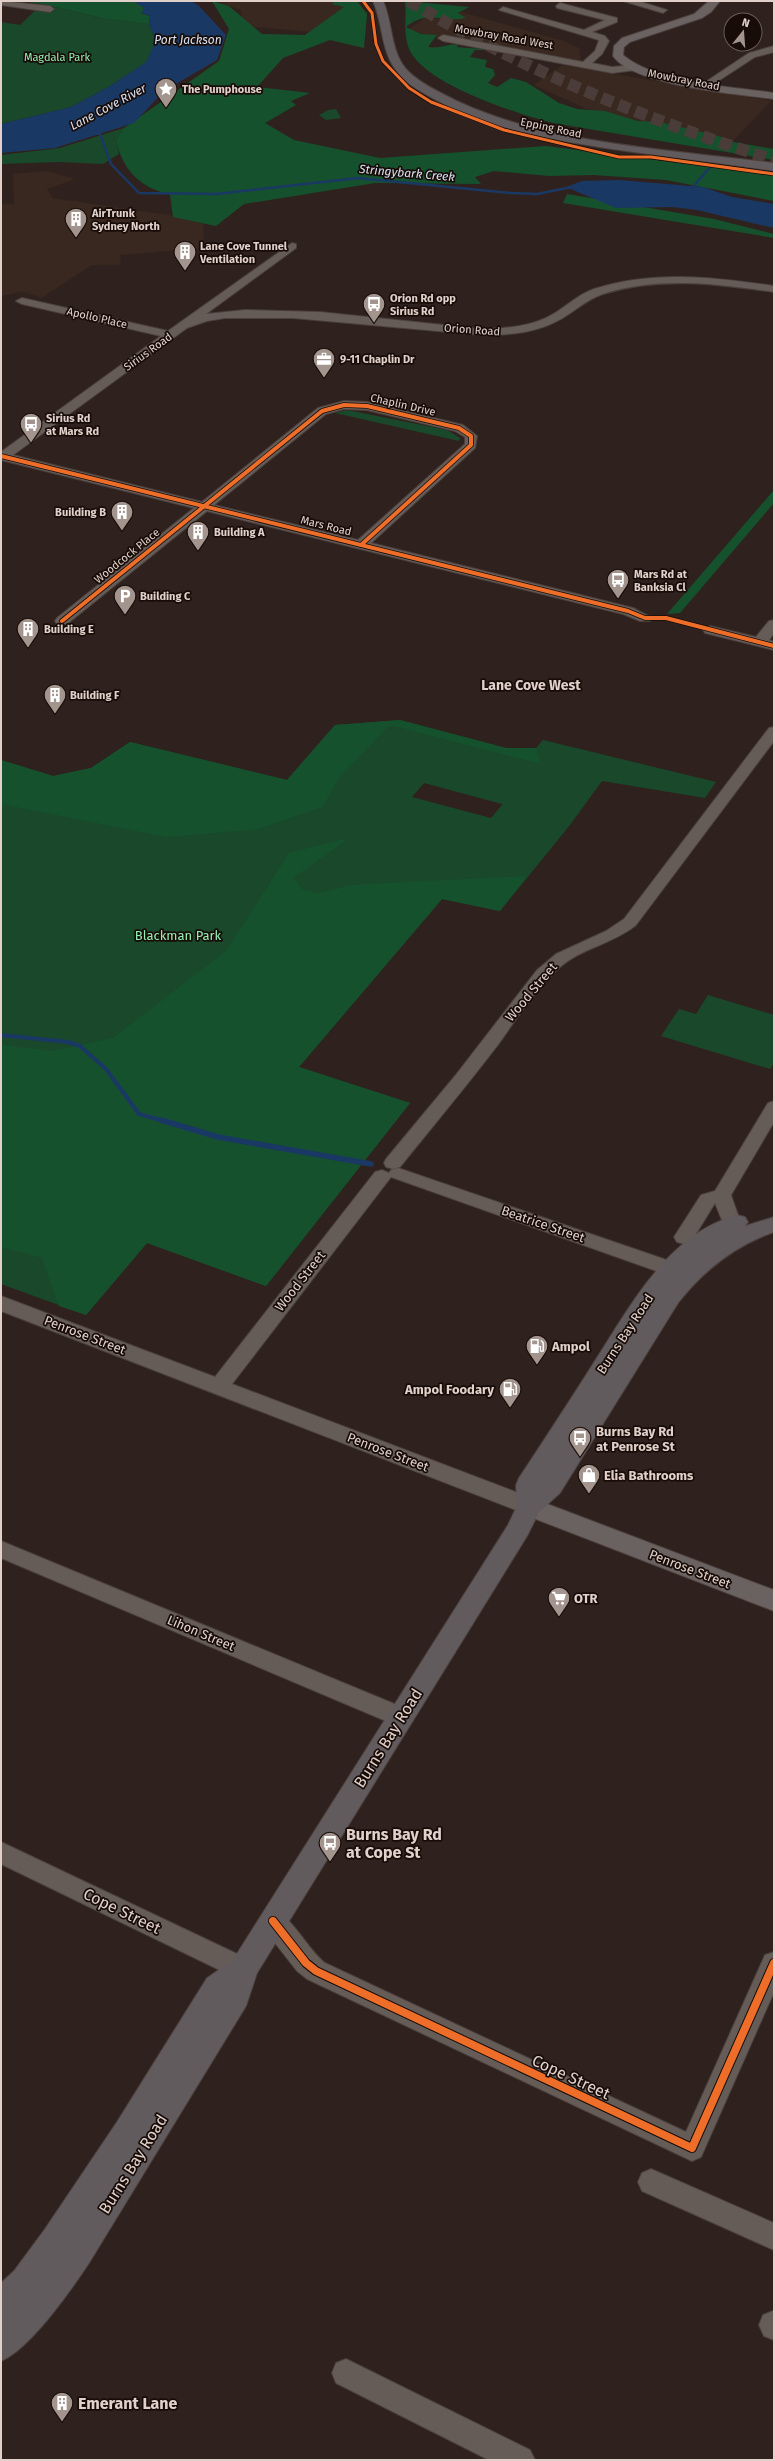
<svg xmlns="http://www.w3.org/2000/svg" width="775" height="2461" viewBox="0 0 775 2461" font-family="'Fira Sans',sans-serif">
<style>
.industrial{fill:#39281f}
.green{fill:#19482b;fill-rule:evenodd}
.forest{fill:#16512e}
.water{fill:#1a3864}
.lines{fill:none;stroke-linecap:round;stroke-linejoin:round}
.stream-far2{stroke:#1a3864;stroke-width:2.5}
.stream-far1{stroke:#1a3864;stroke-width:4}
.stream{stroke:#1a3864;stroke-width:5.5}
.motorway-tunnel{stroke:#4a3c38;stroke-width:12;stroke-dasharray:12 6;stroke-linecap:butt}
.minor-casing{stroke:#4b3f3c;stroke-width:2}
.secondary-casing{stroke:#4b3f3c;stroke-width:2}
.primary-casing{stroke:#4b3f3c;stroke-width:2}
.minor{fill:#655c58;fill-rule:evenodd}
.secondary{fill:#6a6161;fill-rule:evenodd}
.primary{fill:#615b5d;fill-rule:evenodd}
.cycleway-far2-casing{stroke:#170c08;stroke-width:4.5}
.cycleway-far1-casing{stroke:#170c08;stroke-width:5.5}
.cycleway-casing{stroke:#170c08;stroke-width:10}
.cycleway-far2{stroke:#ee6e29;stroke-width:3}
.cycleway-far1{stroke:#ee6e29;stroke-width:4}
.cycleway{stroke:#ee6e29;stroke-width:8}
.labels{text-anchor:middle;dominant-baseline:central;stroke-width:3.5;stroke-linejoin:round;paint-order:stroke}
.far-street-label{font-size:11px;fill:#e2d1cb;stroke:#170c08}
.far-park-label{font-size:11px;fill:#94f0b2;stroke:#170c08}
.far-poi-label{font-size:11px;font-weight:bold;fill:#e2d1cb;stroke:#170c08;text-anchor:start}
.far-water-label{font-size:12px;font-style:italic;fill:#d8e3f3;stroke:#170c08}
.park-label{font-size:13px;fill:#94f0b2;stroke:#170c08}
.street-label{font-size:13px;fill:#e2d1cb;stroke:#170c08}
.poi-label{font-size:13px;font-weight:bold;fill:#e2d1cb;stroke:#170c08;text-anchor:start}
.far-district-label{font-size:14px;font-weight:bold;fill:#e2d1cb;stroke:#170c08}
.near-street-label{font-size:16px;fill:#e2d1cb;stroke:#170c08}
.near-poi-label{font-size:16px;font-weight:bold;fill:#e2d1cb;stroke:#170c08;text-anchor:start}
</style>
<rect width="100%" height="100%" fill="#2f221e"/>
<g class="industrial">
<path d="M215,1H341L347,7L312,32L255,27L242,20L241,10Z"/>
<path d="M461,12L564,41L579,48L581,61L406,31L425,18L451,19Z"/>
<path d="M562,65L771,101L732,142L587,109L534,85Z"/>
<path d="M48,171L75,179L47,189L52,198L203,220L204,248L120,255L121,265H92L41,298L33,294L21,292L1,296V204H14L13,174Z"/>
</g>
<g class="green">
<path d="M42,4L106,19L149,24L156,41L147,62L110,86L71,107L1,124V22L20,25Z"/>
<path d="M336,109L341,118L326,120L319,115L328,110Z"/>
<path d="M124,128L116,140L119,154L103,164L59,162L1,164V155L60,148Z"/>
<path d="M347,410L447,430L460,438L459,441L335,413Z"/>
<path d="M400,720L506,748H536L543,740L716,782L705,798L602,781L570,825L500,911L442,899L299,1067L410,1103L266,1286L147,1243L86,1315L1,1284V760L53,776L91,768L130,742L287,780L335,725ZM424,783L502,804V805L491,818L412,797Z"/>
<path d="M708,995L774,1015V1063L770,1069L661,1036L679,1009L696,1014Z"/>
</g>
<g class="forest">
<path d="M20,1H135L143,7L144,11L141,13L150,16L149,24L106,19L42,4Z"/>
<path d="M212,1L229,6L262,34L305,35L344,7L332,4L335,1H357L367,14L364,48L330,40L283,58L257,87L310,93L291,101L296,105L265,123L294,140L380,158L546,146L774,175V201L666,180L594,175L550,176L494,171L475,177L481,184L375,183L244,204L216,226L173,217L170,195C140,187 123,171 116,140L124,128L219,61L229,29Z"/>
<path d="M405,1L469,7L458,13L466,18C442,23 427,9 406,27L421,34L437,35L428,47C439,49 448,44 460,44L456,47L494,50H475L470,57L487,60L485,67L493,69L495,75L488,83L497,87L511,78L526,82L559,103L577,109L605,111L638,121L660,122L722,137L727,141L774,149V160L553,123C518,114 419,83 408,46C403,29 407,17 405,1Z"/>
<path d="M567,194L714,219L774,234V238L563,203Z"/>
<path d="M774,490V503L680,613L667,614Z"/>
<path d="M400,720L506,748H536L541,764L390,725L339,777L323,807L258,829L166,837L1,804V760L53,776L91,768L130,742L287,780L335,725Z"/>
<path d="M349,838L293,878L303,890L318,893L352,885L527,876L500,911L442,899L299,1067L410,1103L266,1286L147,1243L86,1315L59,1306L42,1258L1,1247V1045L53,1051L113,1038L227,950L289,853Z"/>
</g>
<g class="water">
<path d="M135,1H191L199,6L226,35L217,60L164,91L134,123L55,148L1,153V124L71,107L110,86L146,62L156,41L149,24L150,16L140,12L144,11L143,7L134,2Z"/>
<path d="M619,180L703,187L732,197L774,204V228L697,210L672,207L616,208L566,187L582,181Z"/>
</g>
<g class="lines">
<g class="stream-far2">
<path d="M95,133L100,134L111,164L139,193L217,194L358,178L511,193L537,194L572,187"/>
<path d="M693,187L711,166"/>
</g>
<path class="stream-far1" d="M1,1035L68,1042L80,1046L106,1069L139,1114L164,1121"/>
<path class="stream" d="M161,1120L218,1137L371,1164"/>
<path class="motorway-tunnel" d="M409,1C524,71 646,119 774,160"/>
<g class="minor-casing">
<g id="minor">
<path d="M1,1L50,6L54,9L50,12L1,5Z"/>
<path d="M623,1H638L667,10L663,13Z"/>
<path d="M560,3L617,18V22L592,32L605,36L609,41L602,54L592,63L612,67L633,65L638,68L636,70L612,73L443,41L438,38L443,35L583,62L595,51L599,40L499,10L503,7L584,30L605,20L557,8L556,6Z"/>
<path d="M774,46V52L755,57L709,87L701,85L749,53Z"/>
<path d="M292,243L296,244V248L206,314L245,310L320,312L482,329C508,328 532,327 555,313C568,305 579,294 594,289C653,270 713,277 774,286V292C717,284 659,276 603,294C587,299 575,311 561,319C537,333 510,335 482,335L293,318H225L207,321L187,328L13,455L202,502L318,408L344,401L367,402L463,425L477,436L475,448L371,543L633,608L652,618L650,621H640L623,614L207,511L67,624H57L55,621L57,618L194,508L1,460V452L161,336L22,304L16,301L22,298L168,331ZM344,409L367,410L455,431L465,437V444L358,540L214,505L326,414Z"/>
<path d="M774,620V633L769,640L774,642V650L705,633L703,630L710,626L756,637L769,621Z"/>
<path d="M774,727V741L636,925C613,944 581,948 559,968C534,990 516,1020 497,1046C465,1088 432,1127 400,1167L393,1169L386,1167L384,1163L386,1159L455,1076L537,970L556,954L606,931L624,919L769,728Z"/>
<path d="M774,1101V1122L731,1195L739,1218L750,1236L747,1241L740,1243L733,1241L721,1218L715,1203L691,1242L684,1244L677,1242L674,1237L701,1195L715,1191L768,1103Z"/>
<path d="M398,1168L693,1269L696,1274L693,1279L686,1281L679,1279L391,1177L232,1384L537,1500L540,1506L537,1512L529,1514L521,1512L1,1311V1296L215,1377L375,1172L382,1170L389,1173L391,1170Z"/>
<path d="M1,1541L409,1710L413,1717L409,1724L401,1727L393,1724L1,1558Z"/>
<path d="M1,1842L252,1961L256,1969L252,1977L243,1980L234,1977L1,1864Z"/>
<path d="M273,1910C293,1917 307,1949 325,1963L686,2132L765,1955L774,1952V1992L701,2157L692,2161L307,1979L297,1971L264,1929L261,1921L264,1913Z"/>
<path d="M651,2169L774,2223V2250L642,2191L638,2182L642,2173Z"/>
<path d="M773,2311H774V2340L764,2336L759,2325L763,2315Z"/>
<path d="M346,2359L530,2450L535,2460H489L336,2383L332,2373L336,2363Z"/>
</g>
</g>
<g class="secondary-casing">
<g id="secondary">
<path d="M709,1H720L711,12L702,18L630,42L624,47L623,55C658,84 730,86 774,93V99C737,94 634,86 613,56L614,46L622,38L694,14Z"/>
<path d="M529,1497L774,1590V1611L520,1513L517,1506L520,1499Z"/>
</g>
</g>
<g class="primary-casing">
<g id="primary">
<path d="M373,1H383C393,23 390,50 406,69C415,79 429,87 441,93C534,144 669,149 774,163V171C720,163 666,157 612,149C552,140 490,129 436,100C423,93 408,85 399,74C380,52 384,26 373,1Z"/>
<path d="M737,1215L745,1217L748,1222L745,1226L774,1217V1232C734,1246 704,1270 678,1303L560,1493L539,1512L527,1536L257,1973L246,2006L89,2263C71,2290 30,2349 1,2361V2283L14,2271L45,2229L117,2122L207,1978L233,1960L508,1525L517,1506L516,1485L519,1478C544,1440 569,1402 593,1364C630,1307 667,1234 737,1215Z"/>
</g>
</g>
<use href="#minor" class="minor"/>
<use href="#secondary" class="secondary"/>
<use href="#primary" class="primary"/>
<g class="cycleway-far2-casing">
<path id="cycleway-far2" d="M363,1L372,13L376,44L383,61L409,88L431,102L504,130L619,157H651L774,174"/>
</g>
<g class="cycleway-far1-casing">
<g id="cycleway-far1">
<path d="M1,456L628,611L645,618H666L774,646"/>
<path d="M62,621L322,411L344,405L367,406L459,428L471,436V445L361,545"/>
</g>
</g>
<g class="cycleway-casing">
<path id="cycleway" d="M273,1921L306,1963L316,1971L692,2148L774,1963"/>
</g>
<use href="#cycleway-far2" class="cycleway-far2"/>
<use href="#cycleway-far1" class="cycleway-far1"/>
<use href="#cycleway" class="cycleway"/>
</g>
<defs>
<g id="sight-pin" transform="scale(1.15)"><path d="M0 17L-7.5 6A9.5 9.5 0 1 1 7.5 6Z" fill="#a3948e" stroke="#170c08"/><path d="M0-6L1.8-2.2L6-1.7L2.9 1.2L3.7 5.4L0 3.3L-3.7 5.4L-2.9 1.2L-6-1.7L-1.8-2.2Z" fill="#fff"/></g>
<g id="building-pin" transform="scale(1.15)"><path d="M0 17L-7.5 6A9.5 9.5 0 1 1 7.5 6Z" fill="#a3948e" stroke="#170c08"/><path d="M-4-6H4V6H1V3H-1V6H-4ZM-2.5-4.3h1.7v1.8h-1.7ZM.8-4.3h1.7v1.8H.8ZM-2.5-1h1.7V.8h-1.7ZM.8-1h1.7V.8H.8Z" fill="#fff"/></g>
<g id="bus-pin" transform="scale(1.15)"><path d="M0 17L-7.5 6A9.5 9.5 0 1 1 7.5 6Z" fill="#a3948e" stroke="#170c08"/><path d="M-5-6H5V4H4V6H2V4H-2V6H-4V4H-5ZM-3.5-4V0h7V-4ZM-3.5 1.2v1.5H-2V1.2ZM2 1.2v1.5H3.5V1.2Z" fill="#fff"/></g>
<g id="office-pin" transform="scale(1.15)"><path d="M0 17L-7.5 6A9.5 9.5 0 1 1 7.5 6Z" fill="#a3948e" stroke="#170c08"/><path d="M-6-3h4V-5.5h4V-3h4V5H-6ZM-1-4.5V-3h2v-1.5ZM-6 0V1H6V0Z" fill="#fff"/></g>
<g id="parking-pin" transform="scale(1.15)"><path d="M0 17L-7.5 6A9.5 9.5 0 1 1 7.5 6Z" fill="#a3948e" stroke="#170c08"/><path d="M-3.5-5.5H1a3.5 3.5 0 0 1 0 7H-1V5.5H-3.5ZM-1-3.4V-.6H.8a1.4 1.4 0 0 0 0-2.8Z" fill="#fff"/></g>
<g id="fuel-pin" transform="scale(1.15)"><path d="M0 17L-7.5 6A9.5 9.5 0 1 1 7.5 6Z" fill="#a3948e" stroke="#170c08"/><path d="M-5.5-6h7V0h2V4h1.3V-2.5L3-4.5l.8-.8L6-3V5H2.5V1h-1V6h-7ZM-4.2-4.7v3.2H.2V-4.7Z" fill="#fff"/></g>
<g id="shop-pin" transform="scale(1.15)"><path d="M0 17L-7.5 6A9.5 9.5 0 1 1 7.5 6Z" fill="#a3948e" stroke="#170c08"/><path d="M-5-2.5h2.3a2.7 3.5 0 0 1 5.4 0H5L5.5 6h-11ZM-1.5-2.5h3a1.5 2.3 0 0 0-3 0Z" fill="#fff"/></g>
<g id="supermarket-pin" transform="scale(1.15)"><path d="M0 17L-7.5 6A9.5 9.5 0 1 1 7.5 6Z" fill="#a3948e" stroke="#170c08"/><path d="M-6-5.5h2.5l.6 2H6L4.5 2H-2.5L-4.4-4H-6ZM-1.5 3.2a1.3 1.3 0 1 0 .1 0ZM3 3.2a1.3 1.3 0 1 0 .1 0Z" fill="#fff"/></g>
</defs>
<g fill-rule="evenodd">
<use href="#sight-pin" x="166" y="89"/>
<use href="#building-pin" x="76" y="219"/>
<use href="#building-pin" x="185" y="252"/>
<use href="#bus-pin" x="374" y="304"/>
<use href="#office-pin" x="324" y="359"/>
<use href="#bus-pin" x="31" y="424"/>
<use href="#building-pin" x="122" y="512"/>
<use href="#building-pin" x="198" y="532"/>
<use href="#bus-pin" x="618" y="580"/>
<use href="#parking-pin" x="125" y="596"/>
<use href="#building-pin" x="28" y="629"/>
<use href="#building-pin" x="55" y="695"/>
<use href="#fuel-pin" x="537" y="1346"/>
<use href="#fuel-pin" x="510" y="1389"/>
<use href="#bus-pin" x="580" y="1438"/>
<use href="#shop-pin" x="589" y="1475"/>
<use href="#supermarket-pin" x="559" y="1598"/>
<use href="#bus-pin" x="330" y="1843"/>
<use href="#building-pin" x="62" y="2403"/>
</g>
<g class="labels">
<g class="far-street-label">
<text transform="translate(504 37) rotate(10)">Mowbray Road West</text>
<text transform="translate(684 80) rotate(11)">Mowbray Road</text>
<text transform="translate(551 128) rotate(12)">Epping Road</text>
<text transform="translate(97 318) rotate(13)">Apollo Place</text>
<text transform="translate(472 330) rotate(4)">Orion Road</text>
<text transform="translate(148 352) rotate(-36)">Sirius Road</text>
<text transform="translate(403 405) rotate(13)">Chaplin Drive</text>
<text transform="translate(326 526) rotate(14)">Mars Road</text>
<text transform="translate(127 556) rotate(-39)">Woodcock Place</text>
</g>
<g class="far-park-label">
<text x="57" y="57">Magdala Park</text>
</g>
<g class="far-poi-label">
<text x="182" y="89">The Pumphouse</text>
<text x="92" y="213">AirTrunk<tspan x="92" dy="13">Sydney North</tspan></text>
<text x="200" y="246">Lane Cove Tunnel<tspan x="200" dy="13">Ventilation</tspan></text>
<text x="390" y="298">Orion Rd opp<tspan x="390" dy="13">Sirius Rd</tspan></text>
<text x="340" y="359">9-11 Chaplin Dr</text>
<text x="46" y="418">Sirius Rd<tspan x="46" dy="13">at Mars Rd</tspan></text>
<text x="106" y="512" text-anchor="end">Building B</text>
<text x="214" y="532">Building A</text>
<text x="634" y="574">Mars Rd at<tspan x="634" dy="13">Banksia Cl</tspan></text>
<text x="140" y="596">Building C</text>
<text x="44" y="629">Building E</text>
<text x="70" y="695">Building F</text>
</g>
<g class="far-water-label">
<text x="188" y="40">Port Jackson</text>
<text transform="translate(108 107) rotate(-28)">Lane Cove River</text>
<text transform="translate(407 173) rotate(5)">Stringybark Creek</text>
</g>
<g class="park-label">
<text x="178" y="935">Blackman Park</text>
</g>
<g class="street-label">
<text transform="translate(531 992) rotate(-50)">Wood Street</text>
<text transform="translate(543 1224) rotate(19)">Beatrice Street</text>
<text transform="translate(300 1281) rotate(-52)">Wood Street</text>
<text transform="translate(625 1334) rotate(-57)">Burns Bay Road</text>
<text transform="translate(85 1335) rotate(21)">Penrose Street</text>
<text transform="translate(388 1452) rotate(21)">Penrose Street</text>
<text transform="translate(690 1569) rotate(21)">Penrose Street</text>
<text transform="translate(201 1633) rotate(23)">Lihon Street</text>
</g>
<g class="poi-label">
<text x="552" y="1346">Ampol</text>
<text x="494" y="1389" text-anchor="end">Ampol Foodary</text>
<text x="596" y="1431">Burns Bay Rd<tspan x="596" dy="15">at Penrose St</tspan></text>
<text x="604" y="1475">Elia Bathrooms</text>
<text x="574" y="1598">OTR</text>
</g>
<g class="far-district-label">
<text x="531" y="685">Lane Cove West</text>
</g>
<g class="near-street-label">
<text transform="translate(388 1738) rotate(-58)">Burns Bay Road</text>
<text transform="translate(122 1911) rotate(26)">Cope Street</text>
<text transform="translate(571 2077) rotate(25)">Cope Street</text>
<text transform="translate(133 2164) rotate(-58)">Burns Bay Road</text>
</g>
<g class="near-poi-label">
<text x="346" y="1834">Burns Bay Rd<tspan x="346" dy="18">at Cope St</tspan></text>
<text x="78" y="2403">Emerant Lane</text>
</g>
</g>
<rect width="775" height="2461" fill="none" stroke="#e2d1cb" stroke-width="4"/>
<g transform="translate(743 32) rotate(17)"><circle r="19" fill="#170c08" stroke="#685b56"/>
<path d="M0-3L7 15L0 10L-7 15Z" fill="#a3948e"/>
<text y="-6" font-size="11" font-weight="bold" text-anchor="middle" fill="#e2d1cb">N</text>
</g>
</svg>
